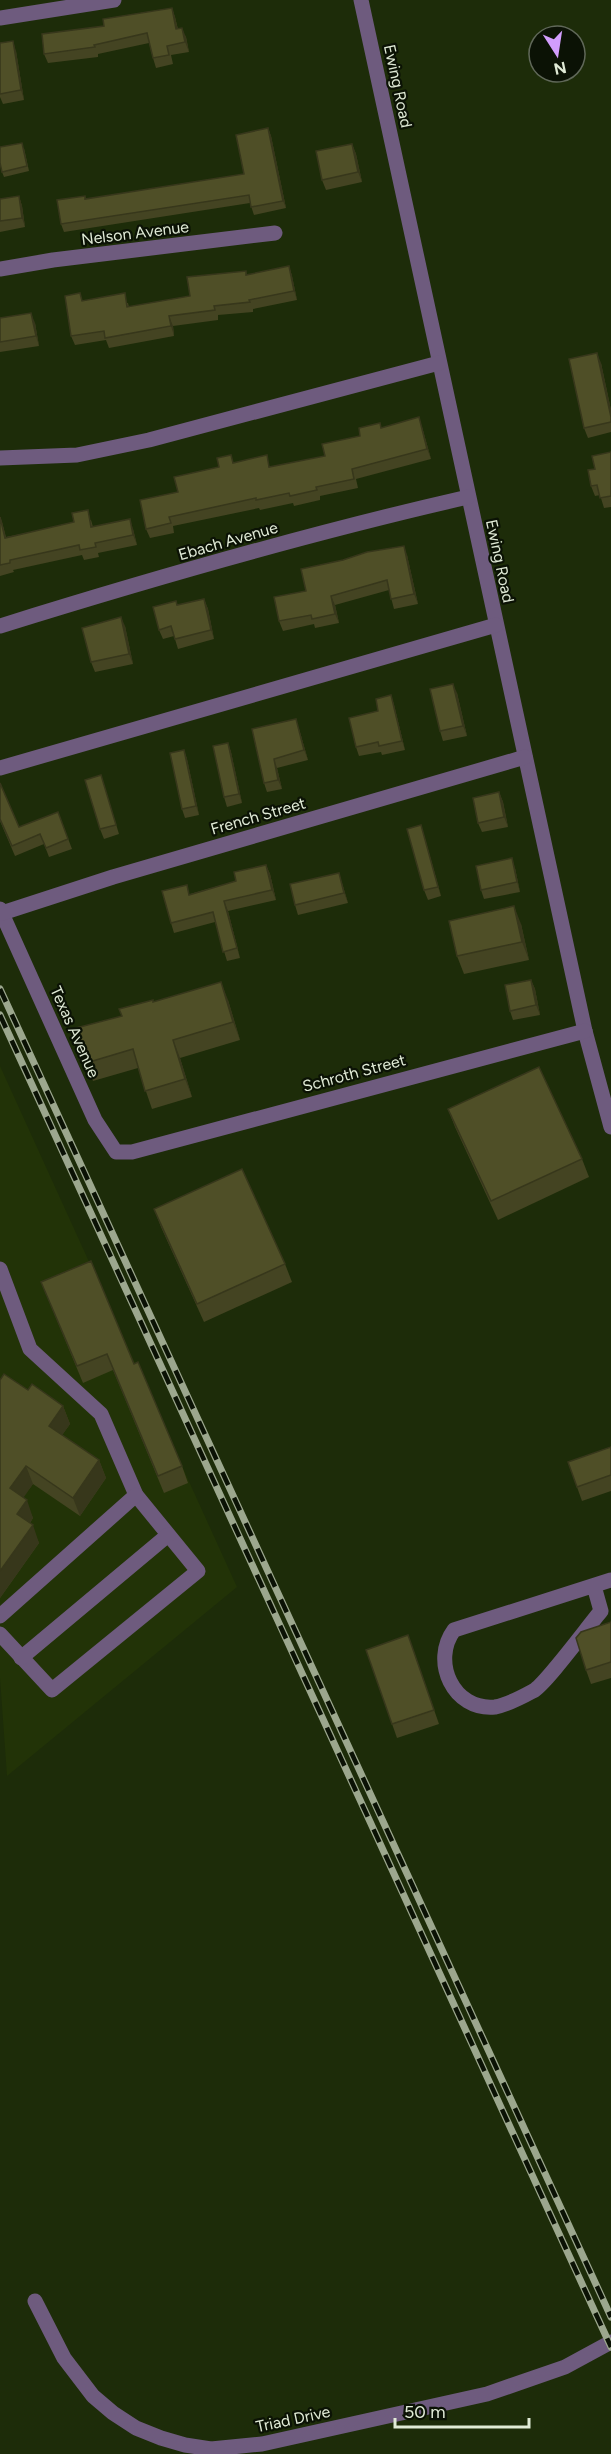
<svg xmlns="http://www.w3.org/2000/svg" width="611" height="2454" viewBox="0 0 611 2454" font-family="Figtree,sans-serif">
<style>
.built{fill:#223307}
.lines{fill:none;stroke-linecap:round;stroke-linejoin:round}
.minor{stroke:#6e5b7e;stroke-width:15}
.rail-casing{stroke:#9ca78e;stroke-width:7}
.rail{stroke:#0b1205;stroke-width:4.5;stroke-dasharray:14;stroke-linecap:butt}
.wall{fill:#442}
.shaded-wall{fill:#37371b}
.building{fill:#4f4f27;stroke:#37371b;stroke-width:1.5}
.labels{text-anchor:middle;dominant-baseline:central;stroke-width:4.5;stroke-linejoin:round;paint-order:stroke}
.street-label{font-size:16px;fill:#e0ead6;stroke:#0b1205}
</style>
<rect width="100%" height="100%" fill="#1d2c09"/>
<path class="built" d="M0,1066L237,1587L7,1776L0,1678Z"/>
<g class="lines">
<g class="minor">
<path d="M361,0L585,1031L611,1127"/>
<path d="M0,18L114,0"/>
<path d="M0,269L53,260L275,233"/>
<path d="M0,458L77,455L149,440L439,363"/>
<path d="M0,626C154,578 310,533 468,497"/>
<path d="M0,768L496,625"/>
<path d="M0,909L95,1120L116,1152H132L585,1031"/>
<path d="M2,913L113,877L525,757"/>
<path d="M0,1269L30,1349L101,1414L136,1495L198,1571L52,1690L0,1634"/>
<path d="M594,1586L601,1611C589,1625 545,1685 533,1691C522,1697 507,1705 495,1707C453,1711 431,1661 454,1630L611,1580"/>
<path d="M0,1616L136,1495"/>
<path d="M21,1658L168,1535"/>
<path d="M35,2301L64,2358L93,2396L113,2413L136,2428L161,2438L185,2445L211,2449L262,2444L487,2394L565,2367L611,2342"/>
</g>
<g class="rail-casing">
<g id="rail">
<path d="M0,989L611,2317"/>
<path d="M0,1015L611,2347"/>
</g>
</g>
<use href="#rail" class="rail"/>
</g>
<g class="wall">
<path d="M172,8L175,17L178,29L186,37L189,52L171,55L173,64L156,68L153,58L149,43L98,54V57L48,63L44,54L104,26Z"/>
<path d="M0,43L16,51L24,100L3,104L0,97Z"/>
<path d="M268,128L271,136L286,208L254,215L250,203L64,232L61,224L85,196L86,199L244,174Z"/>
<path d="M352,144L356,154L362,182L326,190L322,180Z"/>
<path d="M24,148L29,171L4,177L2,172Z"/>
<path d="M19,196L22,206L25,227L0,232V199Z"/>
<path d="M289,266L292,276L297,300L253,309V312L218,315V320L173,326L174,336L109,348L106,340L75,345L71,336L83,301L128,303L129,307L190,296L246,271L247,275Z"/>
<path d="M0,318L35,323L39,346L0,352Z"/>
<path d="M601,363L611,410V432L588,438L584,428Z"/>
<path d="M382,427H422L431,459L356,479L358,488L320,496V500L294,506L293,503L260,510L259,508L173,526L174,533L150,538L146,529L178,492L219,467L234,462L271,467L325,456L360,436Z"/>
<path d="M611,452V507L604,508L600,495L595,496L591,486L595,469Z"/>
<path d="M0,517L2,522L6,537L91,520L93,527L133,529L137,545L98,553L99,557L84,560L82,555L13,570L14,572L0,576Z"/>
<path d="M407,555L418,604L394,609L389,590L335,605L339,623L315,628L314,624L283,631L279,621L306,591Z"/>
<path d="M204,599L208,609L214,639L178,649L174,636L163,639L159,630L177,605Z"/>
<path d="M125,626L133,664L95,672L91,662Z"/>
<path d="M457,693L467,736L443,741L440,731Z"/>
<path d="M391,695L394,705L405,750L382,755L381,752L359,756L356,747L378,711Z"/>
<path d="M252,729H299L308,760L277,768L282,789L267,792L264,783Z"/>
<path d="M228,743L231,752L242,803L227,807L224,797Z"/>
<path d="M184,750L187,759L199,815L185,818L182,809Z"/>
<path d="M0,783L19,827L58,812L72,849L49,857L44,844L15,856L0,821Z"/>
<path d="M104,785L119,834L104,839L100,829Z"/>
<path d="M499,792L503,802L508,827L482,832L478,823Z"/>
<path d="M424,835L441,896L428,900L424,890Z"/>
<path d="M266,865L270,874L276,900L228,911L240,958L227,961L215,922L174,933L171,923L190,894L236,881Z"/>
<path d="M515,868L520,892L484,899L481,890Z"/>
<path d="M342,883L348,903L298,915L295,905Z"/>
<path d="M521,924L529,960L464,974L457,956Z"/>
<path d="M531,980L535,989L540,1015L513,1020L510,1011Z"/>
<path d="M228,1000L240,1040L180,1058L192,1097L152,1109L138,1068L93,1081L86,1063L122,1016L154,1002Z"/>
<path d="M448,1109L582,1159L589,1177L498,1220L455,1127Z"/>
<path d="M154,1209L285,1264L292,1282L204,1322L161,1227Z"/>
<path d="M41,1282L134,1364L182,1466L188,1483L164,1493L113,1370L83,1383Z"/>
<path d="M28,1390L63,1406L70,1424L62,1435L99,1460L106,1478L80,1516L33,1484L23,1497L33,1518L30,1523L39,1543L0,1598Z"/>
<path d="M611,1447V1491L582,1501L568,1462Z"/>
<path d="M611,1622V1678L591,1684L586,1670Z"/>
<path d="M408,1635L439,1724L397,1738L366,1650Z"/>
</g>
<g class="shaded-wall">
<path d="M172,8L175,17L180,39L176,29Z"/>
<path d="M182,28L186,37L189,52L185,42Z"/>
<path d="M13,41L16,51L24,100L21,90Z"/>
<path d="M268,128L271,136L286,208L283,201Z"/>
<path d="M352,144L356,154L362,182L358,172Z"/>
<path d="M19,196L22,206L25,227L22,218Z"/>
<path d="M289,266L292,276L297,300L294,291Z"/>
<path d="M31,313L35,323L39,346L36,336Z"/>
<path d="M169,316L173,326L174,336L171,326Z"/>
<path d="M597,353L601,363L611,410V417Z"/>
<path d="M419,417L422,427L431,459L427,449Z"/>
<path d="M0,516L2,522L8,547L5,538Z"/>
<path d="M130,519L133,529L137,545L133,535Z"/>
<path d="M404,546L407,555L418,604L414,594Z"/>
<path d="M331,596L335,605L339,623L335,614Z"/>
<path d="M204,599L208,609L214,639L211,630Z"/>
<path d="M121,617L125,626L133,664L129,654Z"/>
<path d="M453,684L457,693L467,736L463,726Z"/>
<path d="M391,695L394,705L405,750L402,741Z"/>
<path d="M296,719L299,729L308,760L304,750Z"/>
<path d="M228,743L231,752L242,803L239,794Z"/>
<path d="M184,750L187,759L199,815L196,806Z"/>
<path d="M274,759L277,768L282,789L278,780Z"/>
<path d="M499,792L503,802L508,827L504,817Z"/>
<path d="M421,825L424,835L441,896L438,887Z"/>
<path d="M512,858L515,868L520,892L517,882Z"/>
<path d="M266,865L270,874L276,900L272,890Z"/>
<path d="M339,873L348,903L344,893Z"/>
<path d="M224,901L228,911L240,958L237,948Z"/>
<path d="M514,906L521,924L529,960L522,942Z"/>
<path d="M531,980L535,989L540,1015L536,1005Z"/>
<path d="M221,982L228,1000L240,1040L233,1022Z"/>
<path d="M173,1040L180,1058L192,1097L185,1079Z"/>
<path d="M63,1406L70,1424L56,1444L49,1426Z"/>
<path d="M99,1460L106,1478L80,1516L73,1498Z"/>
<path d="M26,1466L33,1484L17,1507L10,1488Z"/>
<path d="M27,1500L33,1518L24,1532L17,1514Z"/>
<path d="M33,1525L39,1543L0,1598V1571Z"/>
</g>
<g class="building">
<path d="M172,8L176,29L182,28L185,42L167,46L169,55L153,58L147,33L94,45L95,47L44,54L42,34L104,26L103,19Z"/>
<path d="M13,41L21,90L0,94V43Z"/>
<path d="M268,128L283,201L251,207L249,195L61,224L57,200L85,196V199L244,174L236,135Z"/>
<path d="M22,143L27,166L2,172L0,163V147Z"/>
<path d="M352,144L358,172L322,180L316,151Z"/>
<path d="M19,196L22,218L0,221V199Z"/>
<path d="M289,266L294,291L249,300L250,302L214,306L215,310L169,316L171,326L105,338L104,331L71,336L65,296L80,293L82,301L125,293L127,307L190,296L187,277L246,271V275Z"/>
<path d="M31,313L36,336L0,342V318Z"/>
<path d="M597,353L611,417V422L584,428L569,359Z"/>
<path d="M419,417L427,449L352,469L354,479L316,487L317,490L290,496L289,493L256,500V498L169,517L171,523L146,529L140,500L178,492L174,477L219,467L217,458L231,455L233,463L267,455L269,467L325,456L322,444L360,436L359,428L380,423L381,428Z"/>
<path d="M611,452V496L600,498L597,485L591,486L588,470L595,469L592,456Z"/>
<path d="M88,510L91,527L130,519L133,535L95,543L96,547L80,550L79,545L10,560V563L0,565V517L5,538L74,522L72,513Z"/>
<path d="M404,546L414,594L391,599L387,580L331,596L335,614L312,619L311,615L279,621L274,597L306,591L301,569L343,560L367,552Z"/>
<path d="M204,599L211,630L175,639L171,626L159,630L153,607L176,601L177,605Z"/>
<path d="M121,617L129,654L91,662L82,628Z"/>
<path d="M453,684L463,726L440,731L430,689Z"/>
<path d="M391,695L402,741L379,746L378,742L356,747L349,718L378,711L376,699Z"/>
<path d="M296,719L304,750L274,759L278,780L264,783L252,729Z"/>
<path d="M228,743L239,794L224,797L213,746Z"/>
<path d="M184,750L196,806L182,809L170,753Z"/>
<path d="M101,775L116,825L100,829L85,780Z"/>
<path d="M0,783L19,827L58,812L68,839L46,848L40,834L12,846L0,819Z"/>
<path d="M499,792L504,817L478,823L473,798Z"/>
<path d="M421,825L438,887L424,890L407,829Z"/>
<path d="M512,858L517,882L481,890L476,866Z"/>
<path d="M266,865L272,890L224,901L237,948L223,952L213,912L171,923L162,891L187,885L189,895L236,881L234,872Z"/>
<path d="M339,873L344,893L295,905L290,884Z"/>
<path d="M514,906L522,942L457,956L449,921Z"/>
<path d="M531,980L536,1005L510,1011L505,985Z"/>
<path d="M221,982L233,1022L173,1040L185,1079L145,1091L133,1049L86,1063L76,1028L122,1016L119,1009L153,1000V1002Z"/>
<path d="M539,1067L582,1159L491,1201L448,1109Z"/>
<path d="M242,1169L285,1264L197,1304L154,1209Z"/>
<path d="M91,1261L134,1364L138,1362L182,1466L158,1476L107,1354L77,1366L41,1282Z"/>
<path d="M4,1374L28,1390L32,1384L63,1406L49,1426L99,1460L73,1498L26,1466L10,1488L27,1500L17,1514L33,1525L0,1571V1380Z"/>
<path d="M611,1447V1475L577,1487L568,1462Z"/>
<path d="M611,1622V1662L586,1670L576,1638L581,1632Z"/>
<path d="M408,1635L434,1710L392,1724L366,1650Z"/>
</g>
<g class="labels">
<g class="street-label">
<text transform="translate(398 86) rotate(78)">Ewing Road</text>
<text transform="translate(135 233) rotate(-7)">Nelson Avenue</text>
<text transform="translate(228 541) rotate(-16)">Ebach Avenue</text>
<text transform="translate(500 561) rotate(78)">Ewing Road</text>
<text transform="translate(258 816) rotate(-16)">French Street</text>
<text transform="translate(75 1032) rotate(66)">Texas Avenue</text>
<text transform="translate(354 1073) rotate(-15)">Schroth Street</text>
<text transform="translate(293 2419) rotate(-12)">Triad Drive</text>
</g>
</g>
<g transform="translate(557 54) rotate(168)"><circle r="28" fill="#0b1205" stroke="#606859" stroke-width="1.5"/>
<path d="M0-4.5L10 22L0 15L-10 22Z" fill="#d29dfd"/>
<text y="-9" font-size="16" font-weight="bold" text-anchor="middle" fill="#e0ead6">N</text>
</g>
<path d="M395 2418v9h134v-9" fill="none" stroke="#e0ead6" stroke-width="3"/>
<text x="404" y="2418" font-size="18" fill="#e0ead6" stroke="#0b1205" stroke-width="4.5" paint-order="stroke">50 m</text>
</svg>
